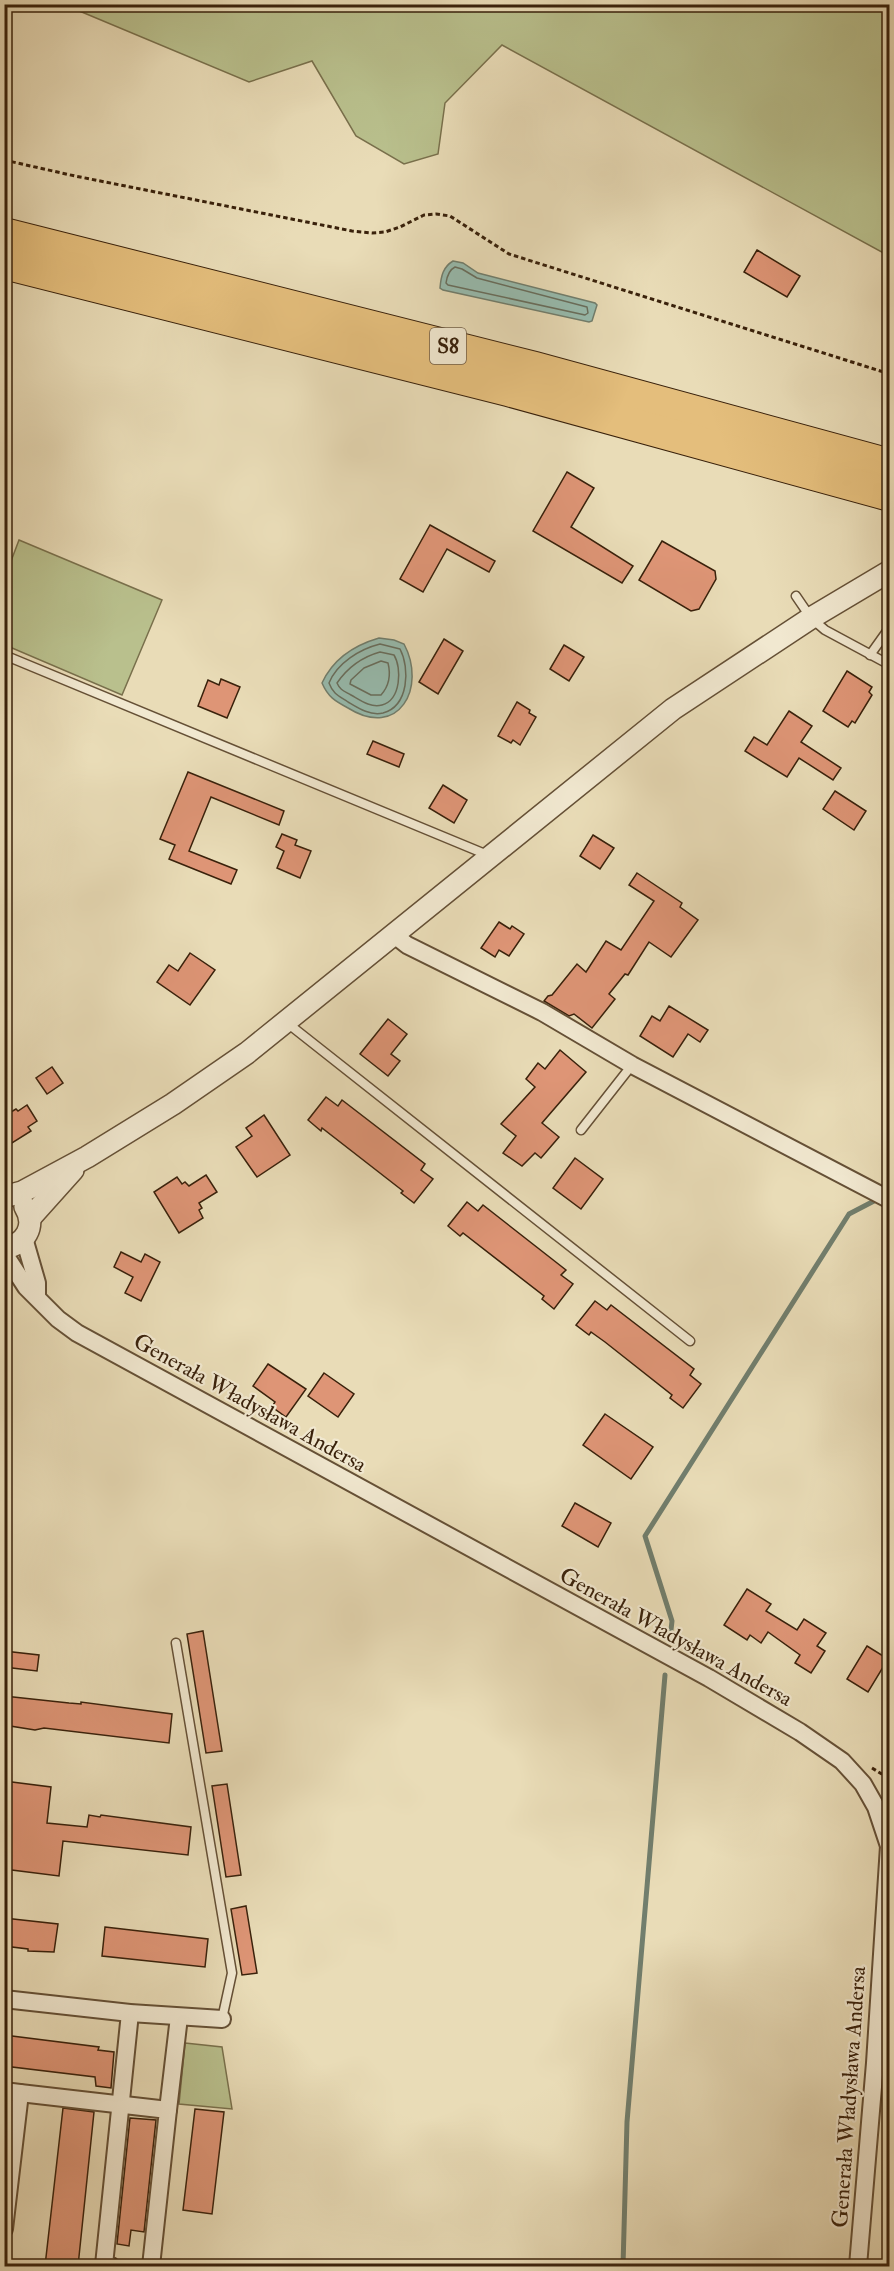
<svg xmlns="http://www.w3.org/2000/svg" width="894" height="2271" viewBox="0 0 894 2271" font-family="'IM FELL Double Pica',serif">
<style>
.green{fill:#b9c08d;stroke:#79704c;stroke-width:1.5}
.water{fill:#97bcaf;stroke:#717e6d;stroke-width:1.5}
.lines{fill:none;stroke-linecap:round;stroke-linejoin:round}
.shore{stroke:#686e5d;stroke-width:1.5}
.stream{stroke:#717e6d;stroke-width:5}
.building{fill:#de9576;stroke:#39210b;stroke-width:1.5}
.service-casing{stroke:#655036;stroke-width:11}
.minor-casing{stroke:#655036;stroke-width:20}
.tertiary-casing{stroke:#655036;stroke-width:24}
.motorway-casing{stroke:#39210b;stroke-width:34}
.path{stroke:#39210b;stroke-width:3;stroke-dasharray:4.5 3;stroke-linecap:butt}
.service{stroke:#f1e8d0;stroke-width:8}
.minor{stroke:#f1e8d0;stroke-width:16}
.tertiary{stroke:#f1e8d0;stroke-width:21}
.motorway{stroke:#e4be7c;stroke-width:32}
.labels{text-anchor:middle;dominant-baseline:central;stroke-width:4.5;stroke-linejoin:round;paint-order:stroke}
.shield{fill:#f1e8d0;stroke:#705d46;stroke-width:1.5}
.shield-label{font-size:21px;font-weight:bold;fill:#39210b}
.street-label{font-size:22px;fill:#39210b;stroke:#f1e8d0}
</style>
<rect width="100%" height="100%" fill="#e9dcb7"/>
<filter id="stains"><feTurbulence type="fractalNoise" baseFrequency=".00333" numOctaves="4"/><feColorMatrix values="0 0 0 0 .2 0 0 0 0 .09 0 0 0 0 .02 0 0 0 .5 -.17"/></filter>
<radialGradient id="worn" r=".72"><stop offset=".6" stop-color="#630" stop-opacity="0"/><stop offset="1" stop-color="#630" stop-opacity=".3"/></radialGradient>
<g class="green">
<path d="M65,5H889V256L502,45L445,103L438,154L404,164L356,136L312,61L249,82Z"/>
<path d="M19,540L162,600L122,695L5,645V577Z"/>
<path d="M185,2043L222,2047L232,2109L179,2104Z"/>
</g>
<g class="water">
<path d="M453,261L463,263L478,273L595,303L597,305L592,321L589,322L443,290L440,288C441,276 443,267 453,261Z"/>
<path d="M379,638L394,640L404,644C427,687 399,740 348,708C335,701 328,697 322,683C333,659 355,645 379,638Z"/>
</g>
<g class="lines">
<g class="shore">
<path d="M455,267L462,269L477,278L587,307L588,313L585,315L448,285L446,283C447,276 449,270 455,267Z"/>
<path d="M380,644L400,649C410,668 409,706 383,713C370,716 358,708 348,702C339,696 333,694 329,683C337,663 360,649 380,644Z"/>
<path d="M380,652L394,655C402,668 401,700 382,705C370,708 360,700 351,695C344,691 340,690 337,683C348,667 362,657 380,652Z"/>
<path d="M381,661L388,663C391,675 389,686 381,695H371L350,684L351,680L364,668Z"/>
</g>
<g class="stream">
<path d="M671,1630L672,1621L645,1536L849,1214L874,1201"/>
<path d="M623,2266L627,2122L665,1675"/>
</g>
</g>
<g class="building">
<path d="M757,250L800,276L787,297L744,272Z"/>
<path d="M567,472L594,488L571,527L633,566L622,583L533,531Z"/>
<path d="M430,525L495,561L489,572L447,549L423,592L400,579Z"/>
<path d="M662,541L715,571L716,579L699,609L691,611L639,580Z"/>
<path d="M444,639L463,651L438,694L419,682Z"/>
<path d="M564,645L584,657L569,681L550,669Z"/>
<path d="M847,671L872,687L869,692L872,695L855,723L852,721L848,727L823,711Z"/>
<path d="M221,679L240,687L227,718L198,706L208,680L219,685Z"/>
<path d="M517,702L530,710L529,713L536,717L520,745L513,740L511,743L498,736Z"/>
<path d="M789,711L812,726L801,742L841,768L833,780L799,758L787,777L745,751L754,737L767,745Z"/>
<path d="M373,741L404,754L399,767L367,754Z"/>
<path d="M188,772L284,811L279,825L211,797L189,851L237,870L231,884L169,859L175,845L160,839Z"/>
<path d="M443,785L467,800L454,823L429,808Z"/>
<path d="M835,791L866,811L854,830L823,809Z"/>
<path d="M282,834L297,840L295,845L311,851L300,878L277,868L284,851L276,847Z"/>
<path d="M593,835L614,848L600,869L580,856Z"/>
<path d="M637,873L682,903L680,907L698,920L671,957L649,942L628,975L625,974L609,994L615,999L592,1028L574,1014L569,1016L544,1001L548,996L552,995L577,964L586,972L606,941L621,950L654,901L629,885Z"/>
<path d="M499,922L510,929L512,926L524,934L509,956L499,950L495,957L481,948Z"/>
<path d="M190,953L215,970L190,1005L157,982L169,965L178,971Z"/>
<path d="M669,1006L708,1030L700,1042L688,1034L673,1057L640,1036L652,1016L660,1021Z"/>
<path d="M388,1019L407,1034L391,1054L400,1061L388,1076L360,1054Z"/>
<path d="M560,1050L586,1072L542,1123L559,1137L541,1158L535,1153L522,1166L503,1153L516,1136L501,1124L535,1087L526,1079L538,1063L545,1069Z"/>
<path d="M52,1067L63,1083L47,1094L36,1078Z"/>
<path d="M326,1097L338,1106L342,1100L425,1164L421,1170L433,1179L414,1203L401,1193L403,1191L322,1128L321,1131L308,1120Z"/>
<path d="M27,1105L37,1121L28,1127L31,1131L4,1148V1116L16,1109L18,1111Z"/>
<path d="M264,1115L290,1155L257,1177L236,1147L252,1136L246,1128Z"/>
<path d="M575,1158L603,1179L581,1209L553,1188Z"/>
<path d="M206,1175L217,1192L199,1203L202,1208L199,1210L203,1218L179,1233L154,1192L177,1177L182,1184L185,1182L189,1186Z"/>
<path d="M467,1202L478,1211L483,1205L566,1270L561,1275L573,1284L554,1309L542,1299L544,1296L463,1233L460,1236L448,1226Z"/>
<path d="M121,1252L141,1262L145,1254L160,1262L141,1301L125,1293L133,1277L114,1267Z"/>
<path d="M595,1301L607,1310L611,1305L694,1369L690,1375L701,1384L683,1408L670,1398L672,1395L605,1342L591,1332L589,1335L576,1325Z"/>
<path d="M268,1364L306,1389L286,1417L272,1407L275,1402L253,1386Z"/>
<path d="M324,1373L354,1394L338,1417L308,1396Z"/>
<path d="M605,1414L653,1447L631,1479L583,1445Z"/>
<path d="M575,1503L611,1523L598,1547L562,1526Z"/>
<path d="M747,1589L771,1604L766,1611L797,1630L804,1619L826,1633L817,1646L825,1651L811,1673L795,1663L800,1655L768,1632L761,1643L750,1635L747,1640L724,1625Z"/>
<path d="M203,1631L222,1751L206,1753L187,1634Z"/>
<path d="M867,1646L888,1659L868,1692L847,1679Z"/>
<path d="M4,1651L39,1655L37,1671L4,1667Z"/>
<path d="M4,1696L69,1703L81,1704V1702L172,1714L169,1743L44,1728L35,1730L4,1725Z"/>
<path d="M4,1781L51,1787L47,1823L87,1827L89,1815L100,1817L101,1815L191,1827L188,1855L63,1841L59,1876L4,1869Z"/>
<path d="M227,1784L241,1875L226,1877L212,1786Z"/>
<path d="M246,1906L257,1973L242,1975L231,1909Z"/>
<path d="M4,1918L58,1924L54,1952L28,1951V1949L4,1946Z"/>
<path d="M105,1927L208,1939L205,1967L102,1956Z"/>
<path d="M4,2035L99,2047L98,2050L114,2052L111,2088L96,2086L95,2077L4,2066Z"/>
<path d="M63,2108L94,2112L78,2266H45Z"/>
<path d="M195,2109L224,2112L212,2214L183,2210Z"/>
<path d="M130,2118L156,2120L144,2232L131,2230L129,2246L117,2244Z"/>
</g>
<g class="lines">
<g class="service-casing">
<g id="service">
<path d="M796,596L811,618L825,630L890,665"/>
<path d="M4,655L490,856"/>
<path d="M870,655L890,627"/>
<path d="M286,1022L690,1341"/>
<path d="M581,1130L632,1065"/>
<path d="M176,1643L232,1973L222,2019"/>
</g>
</g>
<g class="minor-casing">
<g id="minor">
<path d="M393,934L407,945L542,1012L632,1065L890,1200"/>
<path d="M24,1238L37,1283V1296"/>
<path d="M4,1253L26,1287L58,1319L77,1333L709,1678L800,1732L842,1761L863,1784L876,1807L889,1846L875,2063L858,2266"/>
<path d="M4,1999L130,2013L222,2019"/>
<path d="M4,2091L20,2093L4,2229"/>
<path d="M20,2093L168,2110L151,2266"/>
<path d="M168,2110L179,2017"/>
<path d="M111,2266L104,2265L130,2013"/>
</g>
</g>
<g class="tertiary-casing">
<g id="tertiary">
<path d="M7,1196L22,1192L87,1157L173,1104L247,1053L673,709L811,618L890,571"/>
<path d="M30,1218L73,1170"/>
<path d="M4,1248C25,1245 37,1226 25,1207"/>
</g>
</g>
<g class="motorway-casing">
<g id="motorway">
<path d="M4,234L535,368L890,465"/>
<path d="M4,263L508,390L890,495"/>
</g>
</g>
<g class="path">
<path d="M4,160L75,176L352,231L372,233L385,232L400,227L424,215L436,214L450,216L509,254L890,374"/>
<path d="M872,1768L890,1779"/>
</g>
<use href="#service" class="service"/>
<use href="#minor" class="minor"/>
<use href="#tertiary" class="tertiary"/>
<use href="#motorway" class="motorway"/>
</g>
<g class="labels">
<rect class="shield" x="430" y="328" width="36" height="36" rx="4.5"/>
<g class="shield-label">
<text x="448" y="346">S8</text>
</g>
<g class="street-label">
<text transform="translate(250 1403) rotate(29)">Generała Władysława Andersa</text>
<text transform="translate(676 1637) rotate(29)">Generała Władysława Andersa</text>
<text transform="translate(849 2097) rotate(-86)">Generała Władysława Andersa</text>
</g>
</g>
<rect width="894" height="2271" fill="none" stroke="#e9dcb7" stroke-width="24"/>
<rect x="6" y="6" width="882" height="2259" fill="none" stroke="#39210b" stroke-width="3"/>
<rect x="12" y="12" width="870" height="2247" fill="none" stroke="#39210b" stroke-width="1.5"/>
<rect width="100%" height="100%" filter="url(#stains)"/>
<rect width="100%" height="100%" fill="url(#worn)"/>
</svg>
